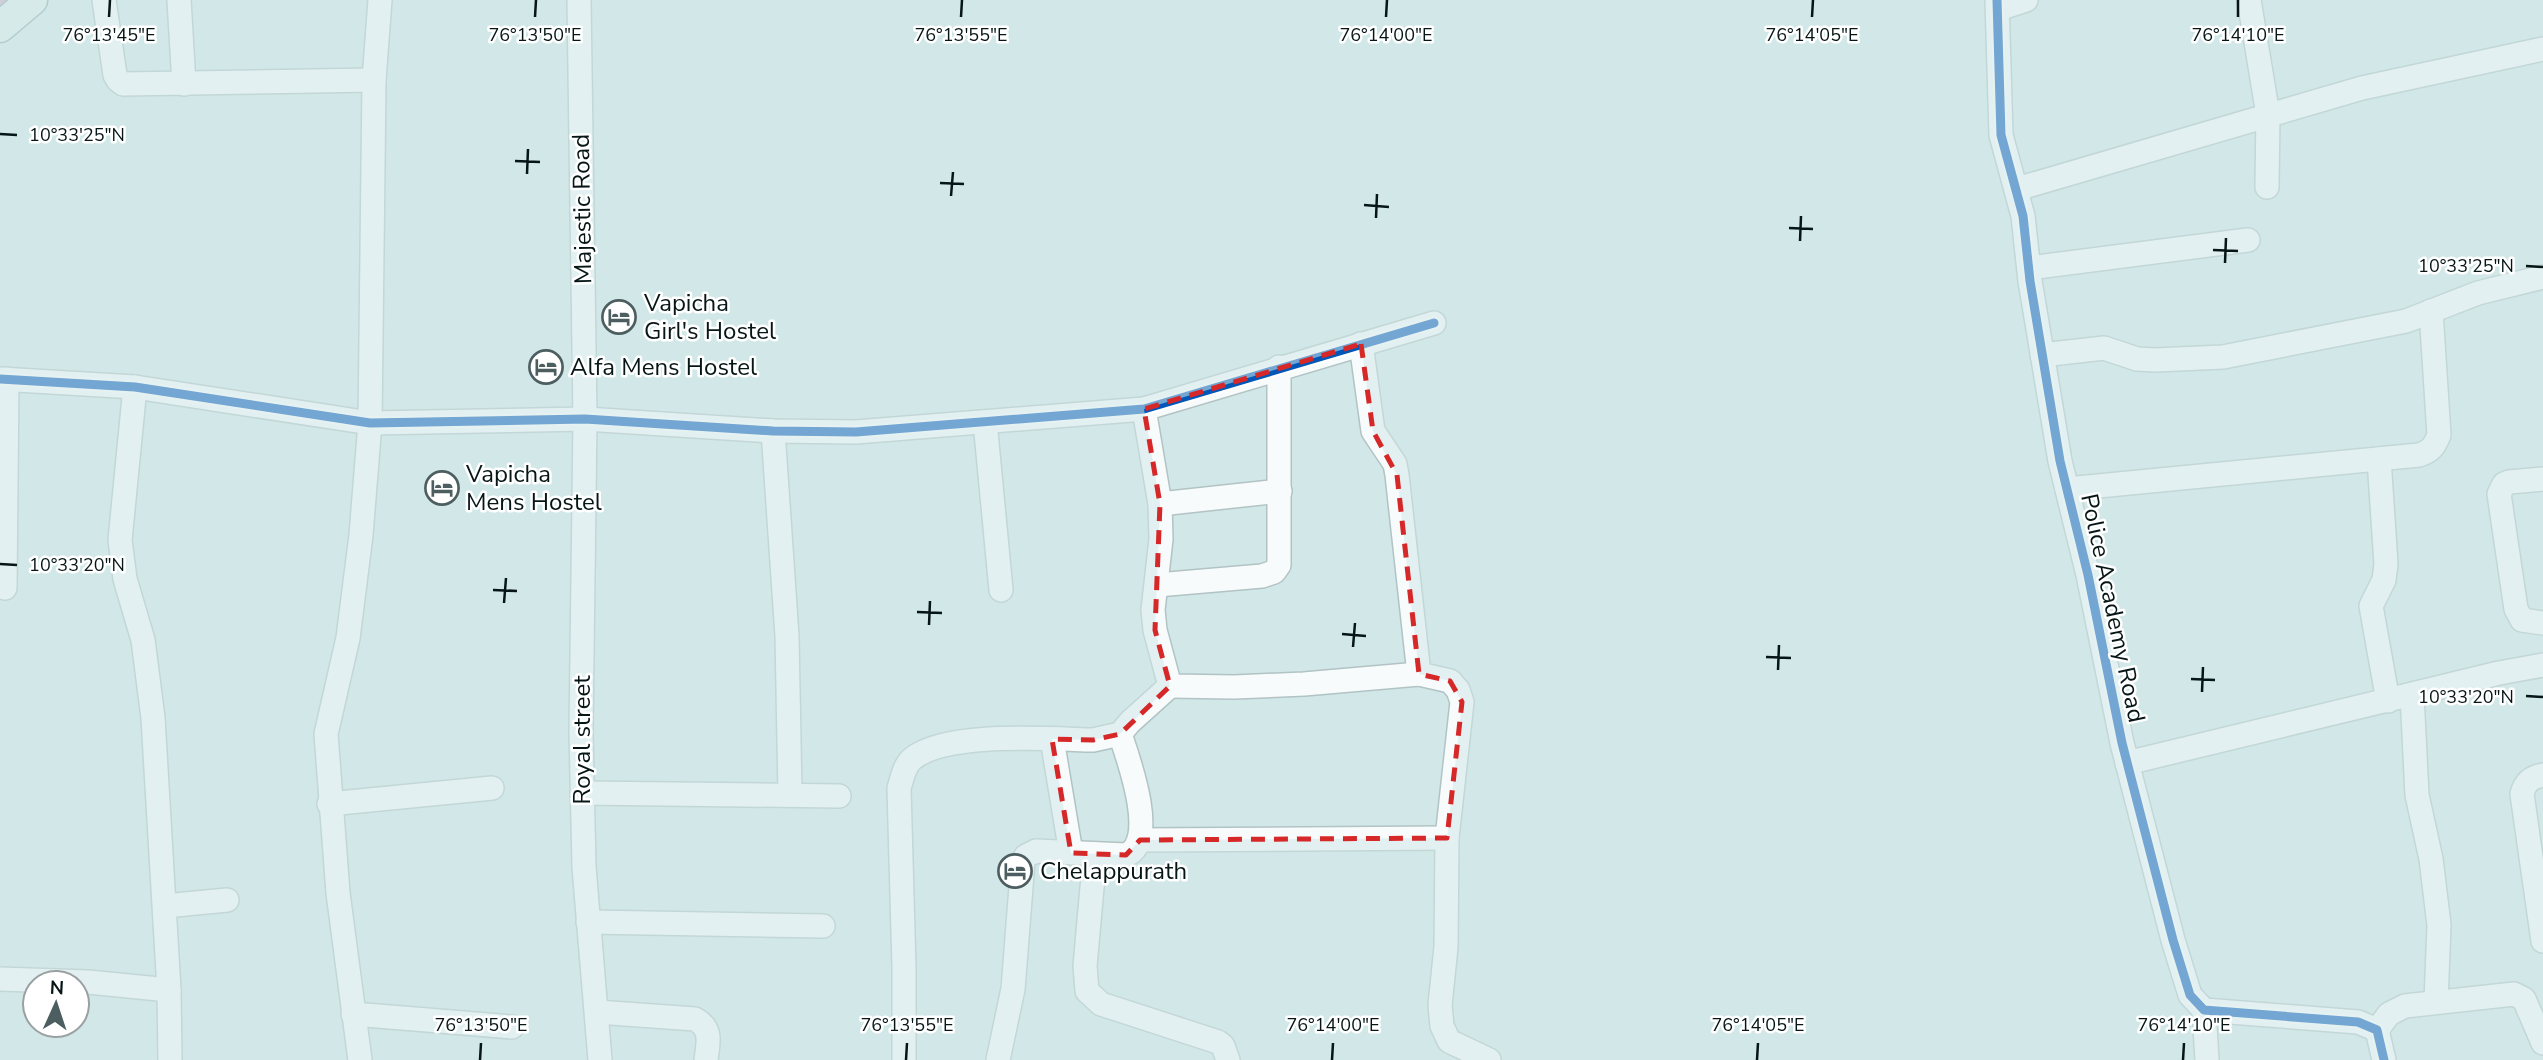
<svg xmlns="http://www.w3.org/2000/svg" width="2543" height="1060" viewBox="0 0 2543 1060" font-family="'Nunito Sans',sans-serif">
<style>
.lines{fill:none;stroke-linecap:round;stroke-linejoin:round}
.canal{stroke:#ccadc2;stroke-width:19}
.minor-casing{stroke:#b2c3c4;stroke-width:26}
.major-casing{stroke:#8aadae;stroke-width:33}
.minor{stroke:#f8fbfc;stroke-width:23}
.major{stroke:#dcedee;stroke-width:30}
.cycleway-casing{stroke:#fff;stroke-width:13}
.cycleway{stroke:#0057b8;stroke-width:9}
.marked{fill:none;stroke:#d62828;stroke-width:5;stroke-dasharray:14 9;stroke-linejoin:round}
.ticks{fill:none;stroke:#061516;stroke-width:2.5}
.labels{text-anchor:middle;dominant-baseline:central;stroke-width:5;stroke-linejoin:round;paint-order:stroke}
.street-label{font-size:24px;fill:#061516;stroke:#fff}
.poi-label{font-size:24px;fill:#061516;stroke:#fff;text-anchor:start}
.ticks-label{font-size:18px;text-anchor:middle;fill:#061516;stroke:#fff;stroke-width:5;stroke-linejoin:round;paint-order:stroke}
</style>
<rect width="100%" height="100%" fill="#d1e7e8"/>
<g class="lines">
<path class="canal" d="M0,3L4,0"/>
<g class="minor-casing">
<g id="minor">
<path d="M104,0L115,75L118,80L123,84L374,80"/>
<path d="M179,0L184,84"/>
<path d="M579,0L585,419L581,733L584,867L600,1060"/>
<path d="M1997,0L2001,135L2023,216L2030,281L2060,461L2088,575L2122,743L2173,940L2190,995L2204,1010L2358,1022L2377,1030L2384,1060"/>
<path d="M2249,0L2268,115L2267,187"/>
<path d="M1998,9L2026,0"/>
<path d="M2017,189L2362,88L2543,49"/>
<path d="M2029,268L2248,240"/>
<path d="M1361,344L1373,431L1395,464L1397,475L1419,674"/>
<path d="M2042,355L2104,348L2137,359L2155,360L2223,357L2406,321L2478,293L2543,277"/>
<path d="M0,379L135,387L370,423L585,419L773,431L856,432L1144,409L1434,323"/>
<path d="M135,387L120,540L125,579L143,640L153,718L169,990L170,1060"/>
<path d="M1144,409L1160,504L1161,539L1153,610L1155,630L1170,686L1234,687L1304,684L1419,674L1450,681L1458,690L1462,702L1447,838L1446,947L1440,1005L1442,1026L1449,1041L1489,1060"/>
<path d="M985,422L1001,590"/>
<path d="M773,431L787,636L790,794"/>
<path d="M2379,459L2386,564L2384,580L2371,606L2388,701"/>
<path d="M2543,479L2509,482L2504,484L2499,494L2516,609L2522,620L2543,623"/>
<path d="M2067,489L2419,455C2431,451 2434,447 2439,435L2431,311"/>
<path d="M1160,504L1280,491"/>
<path d="M1157,585L1262,576L1274,572L1279,565V367"/>
<path d="M5,588L7,379"/>
<path d="M2412,695L2417,795L2431,859L2439,925L2436,1001"/>
<path d="M1052,739L1071,853"/>
<path d="M2127,763L2499,673L2543,665"/>
<path d="M2543,775C2531,777 2525,782 2522,794L2543,941"/>
<path d="M582,793L839,796"/>
<path d="M329,804L492,788"/>
<path d="M1140,840L1447,838"/>
<path d="M1095,854L1085,966L1087,991L1101,1004L1218,1042L1223,1046L1228,1060"/>
<path d="M165,906L227,900"/>
<path d="M588,922L823,926"/>
<path d="M0,979L88,982L169,990"/>
<path d="M2204,1010L2207,1060"/>
<path d="M597,1012L695,1019C713,1029 708,1043 706,1060"/>
<path d="M353,1014L512,1027"/>
<path d="M2377,1030L2389,1014L2405,1006L2514,994L2524,999L2543,1043"/>
<path d="M360,1060L338,893L326,734L348,638L361,535L370,423L374,80L380,0"/>
<path d="M904,1060V968L899,788C902,779 904,766 912,759C946,731 1050,739 1093,740L1120,734L1130,722L1170,686"/>
<path d="M998,1060L1013,989L1023,861L1026,856L1036,851L1126,855C1159,842 1128,758 1120,734"/>
</g>
</g>
<g class="major-casing">
<path id="major" d="M0,27L32,0"/>
</g>
<use href="#minor" class="minor"/>
<use href="#major" class="major"/>
<g class="cycleway-casing">
<g id="cycleway">
<path d="M1997,0L2001,135L2023,216L2030,281L2060,461L2088,575L2122,743L2173,940L2190,995L2204,1010L2358,1022L2377,1030L2384,1060"/>
<path d="M0,379L135,387L370,423L585,419L773,431L856,432L1144,409L1434,323"/>
</g>
</g>
<use href="#cycleway" class="cycleway"/>
</g>
<path d="M0 0H2543V1060H0ZM1361,344L1373,431L1397,475L1419,674L1450,681L1462,702L1447,838L1140,840L1126,855L1071,853L1052,739L1093,740L1120,734L1170,686L1155,630L1160,504L1144,409Z" fill="#d1e7e8" fill-opacity=".55" fill-rule="evenodd"/>
<path class="marked" d="M1361,344L1373,431L1397,475L1419,674L1450,681L1462,702L1447,838L1140,840L1126,855L1071,853L1052,739L1093,740L1120,734L1170,686L1155,630L1160,504L1144,409Z"/>
<path class="ticks" d="M109,17L110,0M535,17L536,0M961,17L962,0M1386,17L1387,0M1812,17L1813,0M2238,17V0M0,134L17,135M515,161L540,162M527,174L528,149M940,183L964,184M951,196L953,172M1364,205L1389,207M1376,218L1377,194M1789,228L1813,229M1800,241L1801,216M2213,250L2238,251M2225,263L2226,238M2526,266L2543,267M0,564L17,565M493,590L517,591M504,603L506,578M917,612L942,613M929,625L930,601M1342,634L1366,636M1353,647L1355,623M1766,657L1791,658M1778,670L1779,645M2191,679L2215,680M2202,692L2203,667M2526,696L2543,697M480,1060L481,1043M906,1060L907,1043M1332,1060L1333,1043M1757,1060L1758,1043M2183,1060L2184,1043"/>
<defs>
<g id="hotel-ring" transform="scale(1.75)"><circle r="9.5" fill="#fff" stroke="#4d5e60" stroke-width="1.5"/><path d="M-6-4.5h1.5V1H6V5H4.5V3h-9V5H-6ZM-4 0a1.8 1.8 0 1 1 3.6 0ZM.5 0V-2.5h3Q6-2.5 6 0Z" fill="#4d5e60"/></g>
</defs>
<g fill-rule="evenodd">
<use href="#hotel-ring" x="619" y="317"/>
<use href="#hotel-ring" x="546" y="367"/>
<use href="#hotel-ring" x="442" y="488"/>
<use href="#hotel-ring" x="1015" y="871"/>
</g>
<g class="labels">
<g class="street-label">
<text transform="translate(582 209) rotate(-91)">Majestic Road</text>
<text transform="translate(2113 608) rotate(78)">Police Academy Road</text>
<text transform="translate(582 740) rotate(-90)">Royal street</text>
</g>
<g class="poi-label">
<text x="644" y="303">Vapicha<tspan x="644" dy="28">Girl's Hostel</tspan></text>
<text x="570" y="367">Alfa Mens Hostel</text>
<text x="466" y="474">Vapicha<tspan x="466" dy="28">Mens Hostel</tspan></text>
<text x="1040" y="871">Chelappurath</text>
</g>
</g>
<g class="ticks-label">
<text x="109" y="41">76°13'45"E</text>
<text x="535" y="41">76°13'50"E</text>
<text x="961" y="41">76°13'55"E</text>
<text x="1386" y="41">76°14'00"E</text>
<text x="1812" y="41">76°14'05"E</text>
<text x="2238" y="41">76°14'10"E</text>
<text x="77" y="141">10°33'25"N</text>
<text x="2466" y="272">10°33'25"N</text>
<text x="77" y="571">10°33'20"N</text>
<text x="2466" y="703">10°33'20"N</text>
<text x="481" y="1031">76°13'50"E</text>
<text x="907" y="1031">76°13'55"E</text>
<text x="1333" y="1031">76°14'00"E</text>
<text x="1758" y="1031">76°14'05"E</text>
<text x="2184" y="1031">76°14'10"E</text>
</g>
<g transform="translate(56 1004) rotate(3)"><circle r="33" fill="#ffffff" stroke="#9ba1a2" stroke-width="2"/>
<path d="M0-5L12 26L0 18L-12 26Z" fill="#4d5e60"/>
<text y="-10" font-size="19" font-weight="bold" text-anchor="middle" fill="#061516">N</text>
</g>
</svg>
